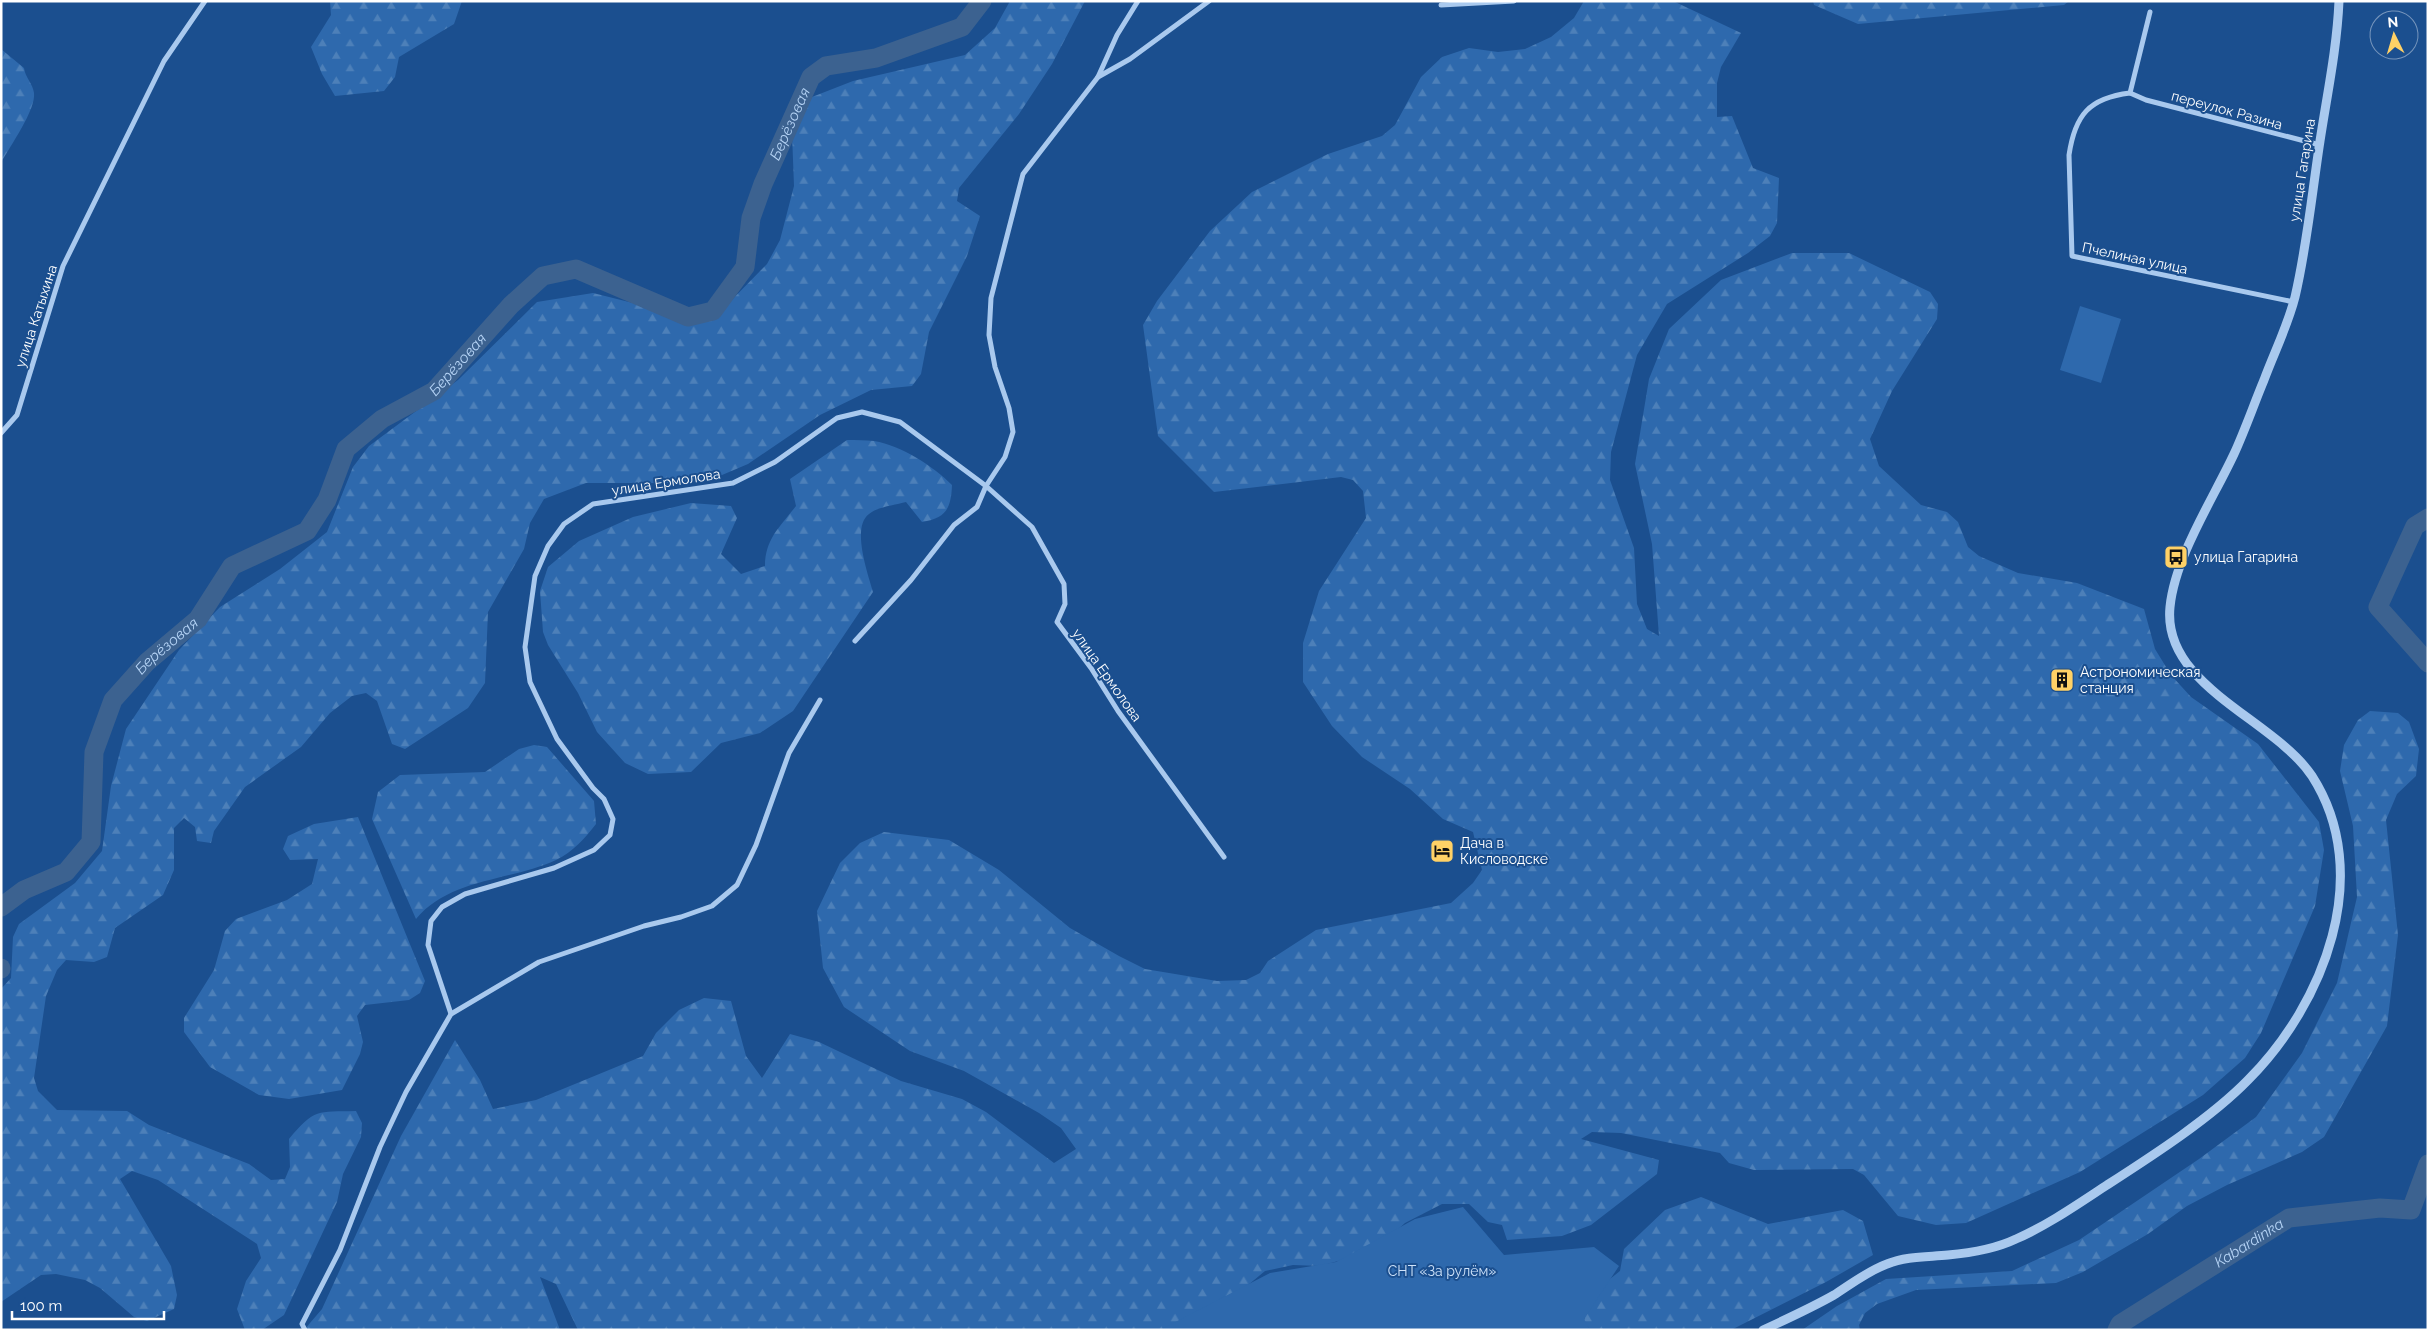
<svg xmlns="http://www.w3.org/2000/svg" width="2429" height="1331" viewBox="0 0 2429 1331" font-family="Raleway,sans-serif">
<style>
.forest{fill:url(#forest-firs)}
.garden{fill:#2e69ad}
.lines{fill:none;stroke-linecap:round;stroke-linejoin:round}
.river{stroke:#3c6290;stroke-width:19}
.minor{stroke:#a9c9ee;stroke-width:5}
.tertiary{stroke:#a9c9ee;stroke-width:9}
.labels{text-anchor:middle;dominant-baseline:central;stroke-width:4;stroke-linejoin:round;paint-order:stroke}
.street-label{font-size:14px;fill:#fff;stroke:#1b4f8f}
.poi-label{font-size:14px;fill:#fff;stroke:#1b4f8f;text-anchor:start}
.park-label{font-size:14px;fill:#cfe3fa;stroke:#1b4f8f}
.water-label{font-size:15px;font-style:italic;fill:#b5d3f5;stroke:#1b4f8f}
</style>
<defs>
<pattern id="forest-firs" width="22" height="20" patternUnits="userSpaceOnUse" patternTransform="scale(1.25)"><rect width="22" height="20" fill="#2e69ad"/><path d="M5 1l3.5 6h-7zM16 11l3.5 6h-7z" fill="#4d80b9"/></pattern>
</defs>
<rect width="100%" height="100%" fill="#1b4f8f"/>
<g class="forest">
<path d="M330,1H462L454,24L399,57L395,77L384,91L335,96L322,74L311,47L331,15Z"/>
<path d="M1010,1H1085L1052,64L1019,114L959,188L957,201L980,216L967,256L929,332L921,374L912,386L871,390L820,415L748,464L722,475L673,483H586L544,499L530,523L524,549L488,612L485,683L468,708L405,749L392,744L377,701L366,693L352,696L330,713L301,747L245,787L214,831L211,843L197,841L195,827L184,818L174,828V870L163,895L115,928L107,957L94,962L66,960L57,970L46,996L34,1078L38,1091L57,1110L127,1111L149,1125L249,1164L271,1180L285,1179L290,1167L289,1139C315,1108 317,1112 356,1111L362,1123L361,1137L343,1174L337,1202L284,1315L262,1330H245L237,1309L246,1281L261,1258L257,1244L158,1180L132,1171L120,1179L171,1266L177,1295L174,1309L147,1321L134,1317L100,1288L85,1280L56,1274L41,1275L1,1302V989L11,978L13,937L19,924L75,883L102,851L111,786L126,729L179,650L220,607L280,569L327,532L353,467L369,446L458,380L537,302L593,293L633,303L681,323L707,320L719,313L767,264L780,240L794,186L792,133L812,97L853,81L965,55L995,28Z"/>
<path d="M1584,1H1673L1741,33L1721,67L1717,83V117L1732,116L1753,168L1779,178L1777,223L1770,236L1748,253L1667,304L1637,355L1611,452L1610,480L1634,548L1637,604L1647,629L1659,636L1652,544L1635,464L1649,379L1669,329L1721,280L1792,253H1849L1930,292L1938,304L1937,319L1892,391L1870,439L1879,466L1921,505L1947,512L1958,522L1968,547L1979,556L2018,573L2077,583L2144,609L2155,649L2171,675L2191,697L2258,744L2319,822L2324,850L2315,906L2261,1033L2245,1058L2203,1095L2080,1172L1966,1223L1936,1225L1898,1216L1864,1175L1853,1169L1754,1170L1729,1163L1720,1153L1621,1133L1592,1132L1581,1139L1659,1160L1657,1174L1591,1225L1562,1236L1507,1240L1502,1225L1488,1222L1469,1204H1442L1405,1223L1384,1242L1360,1255L1320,1266L1293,1265L1265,1271L1213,1314L1177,1330H578L556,1284L540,1277L560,1330H304L322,1309L401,1136L455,1040L480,1080L493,1109L536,1100L643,1056L656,1033L679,1010L704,998L731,1001L746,1056L762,1078L790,1034L819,1042L901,1081L962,1099L986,1112L1054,1163L1076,1149L1061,1128L1039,1113L964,1071L910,1051L844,1007L823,968L817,911L840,863L860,843L884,832L949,840L999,870L1070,928L1119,956L1145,969L1217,981L1246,980L1260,973L1268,961L1316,930L1451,903L1473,883L1482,870L1473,832L1443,819L1410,789L1362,757L1332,726L1303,682V643L1319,591L1366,518L1363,491L1353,480L1341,477L1214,492L1158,436L1143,325L1157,301L1210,231L1252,192L1328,154L1382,136L1395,125L1421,77L1442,57L1469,48L1498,52L1525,49L1551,37L1574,18Z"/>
<path d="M1813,1H2069L2064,5L1858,24L1814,5Z"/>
<path d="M1,49L24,68C25,77 33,84 34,93C36,110 10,146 1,163Z"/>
<path d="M847,440C856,440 865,440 874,441C902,446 933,466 952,485C951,509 946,518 922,522L906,502C895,505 877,507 869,514C851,527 868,574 873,592L793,711L760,733L721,743L691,772L648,774L625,763L597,732L578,693L548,645L543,632L540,591L548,567L579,541L633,517L691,503L731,506L737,518L721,554L741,574L765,566C765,539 780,527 796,506L790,479Z"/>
<path d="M2370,711L2398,713L2409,722L2419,749L2416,776L2397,794L2386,820L2398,935L2387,1026L2324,1137L2302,1152L2227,1185L2187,1206L2148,1234L2083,1272L2056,1283L1916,1290L1877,1304L1865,1313L1859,1325L1860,1330H1802L1837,1306L1886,1279L2012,1271L2079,1240L2199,1159L2256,1117L2302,1053L2337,983L2357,897L2353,826L2340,771L2344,745L2358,720Z"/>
<path d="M534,745L547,747L594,801L596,824C585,838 573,852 556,860C511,881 450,878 416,919L372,819L378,792L400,775L485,772L519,749Z"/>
<path d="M358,817L425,981L420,993L409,1000L365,1005L357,1016L363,1042L360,1054L342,1090L289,1099L259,1095L210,1067L184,1032V1018L214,970L225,931L236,919L287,900L312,884L318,859L290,860L283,849L288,836L314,824Z"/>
<path d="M1701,1197L1768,1224L1843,1210L1863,1221L1873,1255L1826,1282L1731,1330H1590L1584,1322L1586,1298L1620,1271L1624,1249L1665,1210Z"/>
</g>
<g class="garden">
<path d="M2080,306L2121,319L2101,383L2060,370Z"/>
<path d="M1463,1207L1504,1255L1594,1247L1619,1266L1584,1319L1590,1330H1160L1270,1273L1336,1262L1415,1219Z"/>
</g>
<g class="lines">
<g class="river">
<path d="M2428,518L2415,526L2378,607L2428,663"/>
<path id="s1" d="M1,907L24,890L66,872L91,842L94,752L113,700L147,662L198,619L232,566L307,531L327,500L346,449L382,419L434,391L511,305L543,276L576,269L688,317L713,311L745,267L751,218L763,184L811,77L826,66L876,58L962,27L982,1"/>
<path d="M1,968V969"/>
<path id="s2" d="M2117,1330L2120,1324L2289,1218L2380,1208L2411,1210L2428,1164"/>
</g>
<g class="minor">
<path d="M1441,5L1514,1"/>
<path d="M2150,12L2130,93C2089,98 2075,115 2069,155L2072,256L2294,302"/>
<path d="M1098,77L1130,59L1209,1"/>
<path d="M2130,93L2146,100L2320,145"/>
<path d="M1,433L17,415L63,266L164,61L205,1"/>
<path d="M855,641L911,580L954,525L977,507L986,486L1005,457L1013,432L1009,408L995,367L989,335L991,298L1023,174L1098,77L1117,35L1138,1"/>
<path d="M451,1014L428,945L431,921L442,907L465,894L554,868L594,850L610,835L613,819L604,799L593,788L557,739L530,682L525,647L535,576L548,546L564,524L593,504L733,483L775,462L837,418L862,412L900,422L986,486L1032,527L1064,584L1065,604L1057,622L1091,668L1118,711L1224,857"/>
<path d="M305,1330L302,1324L340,1250L380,1147L406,1092L451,1014L539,962L644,926L681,917L712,906L737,885L756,845L789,753L820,700"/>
</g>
<path class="tertiary" d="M1763,1330C1787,1319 1811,1308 1834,1295C1851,1284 1868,1271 1887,1264C1906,1256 1928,1257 1948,1255C1971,1253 1995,1249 2016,1239C2048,1225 2078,1204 2107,1185C2152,1156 2211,1118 2248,1080C2324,1004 2375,874 2312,776C2274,719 2162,686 2170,607C2175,557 2213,499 2234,454C2245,430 2254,404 2264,380C2274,353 2288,325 2295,297C2307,246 2312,193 2320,141C2327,95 2337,48 2339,1"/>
</g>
<defs>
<g id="bus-square" transform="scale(1.25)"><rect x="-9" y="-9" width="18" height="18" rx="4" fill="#ffd166" stroke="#1b4f8f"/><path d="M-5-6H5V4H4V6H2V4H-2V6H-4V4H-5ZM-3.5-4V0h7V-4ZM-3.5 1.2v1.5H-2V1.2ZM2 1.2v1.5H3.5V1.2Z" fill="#111"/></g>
<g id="building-square" transform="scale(1.25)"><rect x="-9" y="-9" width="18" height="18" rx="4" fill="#ffd166" stroke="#1b4f8f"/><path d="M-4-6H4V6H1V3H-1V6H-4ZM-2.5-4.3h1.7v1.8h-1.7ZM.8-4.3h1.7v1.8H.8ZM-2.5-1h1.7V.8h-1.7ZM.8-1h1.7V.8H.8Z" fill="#111"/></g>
<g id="hotel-square" transform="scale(1.25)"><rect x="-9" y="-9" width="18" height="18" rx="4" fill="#ffd166" stroke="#1b4f8f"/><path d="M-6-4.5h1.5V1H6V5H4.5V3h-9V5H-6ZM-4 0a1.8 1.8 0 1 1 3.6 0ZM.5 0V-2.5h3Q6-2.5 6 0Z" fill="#111"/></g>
</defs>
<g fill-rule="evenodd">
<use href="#bus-square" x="2176" y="557"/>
<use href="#building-square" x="2062" y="680"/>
<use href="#hotel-square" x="1442" y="851"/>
</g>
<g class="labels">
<g class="street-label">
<text transform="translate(2227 110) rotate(15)">переулок Разина</text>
<text transform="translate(2302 170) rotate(-81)">улица Гагарина</text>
<text transform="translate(2135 258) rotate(12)">Пчелиная улица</text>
<text transform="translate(36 316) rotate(-72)">улица Катыхина</text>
<text transform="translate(666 482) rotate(-9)">улица Ермолова</text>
<text transform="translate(1107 675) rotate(55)">улица Ермолова</text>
</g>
<g class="poi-label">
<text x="2194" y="557">улица Гагарина</text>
<text x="2080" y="672">Астрономическая<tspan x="2080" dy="16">станция</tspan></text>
<text x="1460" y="843">Дача в<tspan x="1460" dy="16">Кисловодске</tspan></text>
</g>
<g class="park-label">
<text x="1442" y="1271">СНТ «За рулём»</text>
</g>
<g class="water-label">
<text stroke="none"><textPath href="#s1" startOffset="1265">Берёзовая</textPath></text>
<text stroke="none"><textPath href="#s1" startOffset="755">Берёзовая</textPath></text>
<text stroke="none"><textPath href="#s1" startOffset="335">Берёзовая</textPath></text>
<text stroke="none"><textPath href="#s2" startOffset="159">Kabardinka</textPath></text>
</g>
</g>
<rect width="2429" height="1331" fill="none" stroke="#ffffff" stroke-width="5"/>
<g transform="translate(2394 35) rotate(355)"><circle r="24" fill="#1b4f8f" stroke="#7695bc"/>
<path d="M0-4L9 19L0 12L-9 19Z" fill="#ffd166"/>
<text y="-8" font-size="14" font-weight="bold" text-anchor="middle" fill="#ffffff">N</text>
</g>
<path d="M12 1311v8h152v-8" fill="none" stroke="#ffffff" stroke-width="2.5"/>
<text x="20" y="1311" font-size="15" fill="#ffffff" stroke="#1b4f8f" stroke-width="4" paint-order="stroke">100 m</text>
</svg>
